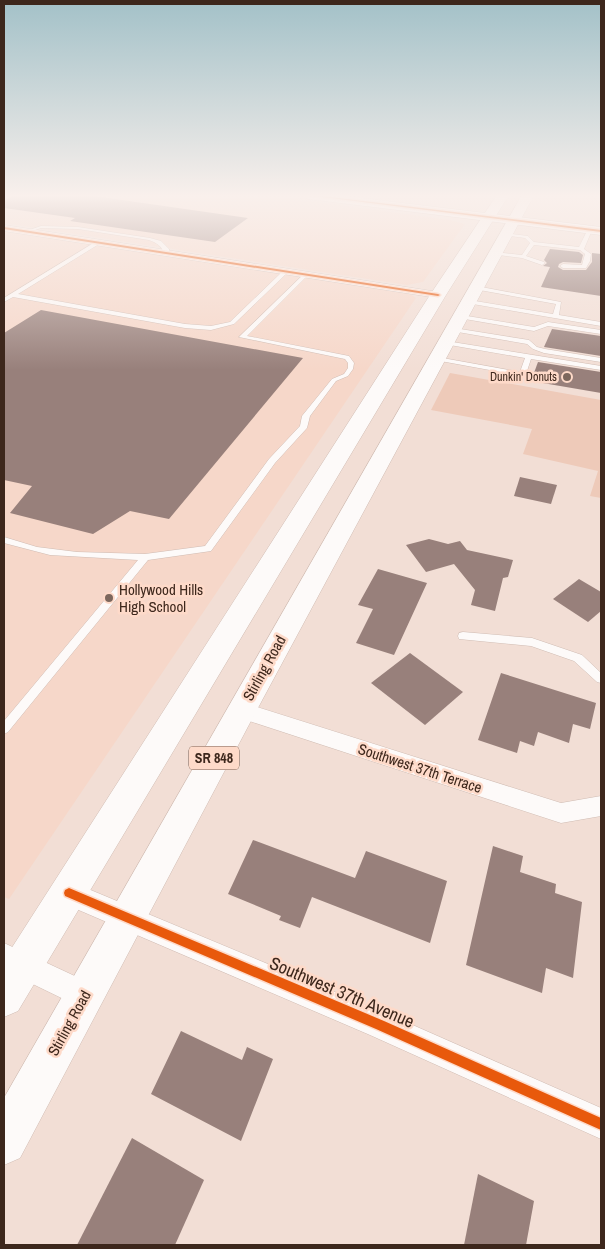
<svg xmlns="http://www.w3.org/2000/svg" width="605" height="1249" viewBox="0 0 605 1249" font-family="'Archivo Narrow',sans-serif">
<style>
.built{fill:#f6d7c9}
.green{fill:#eecab9}
.building{fill:#98807b}
.lines{fill:none;stroke-linecap:round;stroke-linejoin:round}
.lane-casing{stroke:#d0bcb3;stroke-width:1}
.street-casing{stroke:#d0bcb3;stroke-width:1}
.secondary-casing{stroke:#d0bcb3;stroke-width:1}
.primary-casing{stroke:#d0bcb3;stroke-width:1}
.lane{fill:#fdfaf9;fill-rule:evenodd}
.street{fill:#fdfaf9;fill-rule:evenodd}
.secondary{fill:#fdfaf9;fill-rule:evenodd}
.primary{fill:#fdfaf9;fill-rule:evenodd}
.cycleway-casing{stroke:#fedac9;stroke-width:3}
.cycleway{fill:#e8590c;fill-rule:evenodd}
.poi-dot{fill:#7c675d;stroke:#fedac9;stroke-width:2}
.labels{text-anchor:middle;dominant-baseline:central;stroke-width:5;stroke-linejoin:round;paint-order:stroke}
.far-poi-label{font-size:12px;fill:#3d271c;stroke:#fedac9;text-anchor:end}
.shield{fill:#fedac9;stroke:#775d50;stroke-width:1}
.shield-label{font-size:14px;font-weight:bold;fill:#3d271c}
.poi-label{font-size:15px;fill:#3d271c;stroke:#fedac9;text-anchor:start}
.street-label{font-size:15px;fill:#3d271c;stroke:#fedac9}
.near-street-label{font-size:18px;fill:#3d271c;stroke:#fedac9}
</style>
<rect width="100%" height="100%" fill="#f2ded5"/>
<g class="built">
<path d="M4,195H265L450,220L465,224L423,282L407,285L4,223Z"/>
<path d="M4,231L410,294L416,298L9,899L4,897Z"/>
</g>
<path class="green" d="M450,373L601,400V498L590,496L598,471L523,454L532,429L431,410Z"/>
<g class="building">
<path d="M14,195H87L248,218L215,242L70,221L75,218L4,208V201Z"/>
<path d="M550,249L579,252L583,255L581,263L563,262L559,264L558,267L563,270H586L592,262V253L601,254V296L541,287L550,267L543,266L547,263L544,260Z"/>
<path d="M41,310L303,358L169,519L130,511L93,534L10,513L32,486L4,480V333Z"/>
<path d="M552,329L601,336V356L544,347Z"/>
<path d="M538,362L601,372V393L531,381Z"/>
<path d="M520,477L557,485L551,504L514,496Z"/>
<path d="M429,539L448,544L460,541L467,550L513,560L508,577L503,578L495,611L471,605L475,590L454,564L426,572L406,545Z"/>
<path d="M378,569L427,583L394,655L356,643L373,609L358,605Z"/>
<path d="M579,579L601,592V611L588,622L553,599Z"/>
<path d="M410,653L463,692L425,725L371,683Z"/>
<path d="M501,673L596,703L590,729L573,724L569,743L538,732L534,746L520,741L517,753L478,740Z"/>
<path d="M253,840L355,878L366,851L447,881L430,943L312,897L300,928L279,920L281,916L228,894Z"/>
<path d="M493,846L523,856L520,872L556,884L555,893L582,902L573,978L546,968L542,993L466,965Z"/>
<path d="M181,1031L242,1060L247,1047L273,1059L241,1141L151,1094Z"/>
<path d="M132,1138L204,1180L175,1245H77Z"/>
<path d="M478,1174L534,1201L526,1245H464Z"/>
</g>
<g class="lines">
<g class="lane-casing">
<g id="lane">
<path d="M7,195H12L4,199V196Z"/>
<path d="M41,226L78,227L150,238L161,241L169,249V253L164,254C162,246 157,243 149,240L78,229L41,228L26,233L24,232Z"/>
<path d="M588,229L592,230L584,249L591,254L590,261L586,268H563L560,266L563,264L582,265L585,254L580,250L534,245L526,256L544,262L545,263L542,265L522,258L491,254L494,252L522,255L530,243L525,238L503,235V233L528,236L534,242L579,247Z"/>
<path d="M97,241L99,244L18,294L185,324L211,326L230,322L283,271L288,272L234,324L211,330L185,328L13,297L4,302V298Z"/>
<path d="M305,273L307,274V276L247,336L349,356L354,363L353,369L348,376L336,381L310,416L307,428L275,463L211,551L148,560L8,732L4,734V721L138,560L50,555L4,543V537L37,547L77,552L145,554L205,546L269,459L300,426L302,416L332,379L344,374L348,368V363L345,359L239,337Z"/>
<path d="M476,286L561,302L559,315L601,322V326L467,303L466,302L469,300L553,314L556,304L474,289V287Z"/>
<path d="M461,315L534,327L548,322L601,330V334L548,326L534,331L459,318L458,317Z"/>
<path d="M454,328L529,340L537,347L545,349L601,358V362L544,353L533,349L527,344L452,331V329Z"/>
<path d="M446,341L601,366V370L531,359L526,374L523,376L435,360L434,359L437,357L520,372L525,358L444,344V342Z"/>
<path d="M463,632L532,638L582,655L601,673V683L597,682L574,661L531,646L459,639L458,636L459,633Z"/>
</g>
</g>
<g class="street-casing">
<g id="street">
<path d="M4,225L438,292L443,295L438,298L4,231Z"/>
<path d="M241,702L561,803L601,796V816L561,823L234,716L231,710L234,704Z"/>
<path d="M69,881L390,1015L601,1108V1139L370,1035L60,902L56,893L60,884Z"/>
<path d="M4,943L94,985L98,995L94,1005L84,1009L4,970Z"/>
</g>
</g>
<g class="secondary-casing">
<path id="secondary" d="M302,195H336L601,227V235L308,199Z"/>
</g>
<g class="primary-casing">
<g id="primary">
<path d="M497,195H509L446,295L18,1011L4,1017V960L430,295Z"/>
<path d="M522,195H534L252,719L20,1158L4,1165V1098Z"/>
</g>
</g>
<use href="#lane" class="lane"/>
<use href="#street" class="street"/>
<use href="#secondary" class="secondary"/>
<use href="#primary" class="primary"/>
<g class="cycleway-casing">
<g id="cycleway">
<path d="M306,195H315L601,230V232Z"/>
<path d="M4,227L438,294L440,295L438,296L4,229Z"/>
<path d="M69,888L384,1021L601,1118V1130L376,1029L65,896L64,893L65,890Z"/>
</g>
</g>
<use href="#cycleway" class="cycleway"/>
</g>
<linearGradient id="sky" x2="0" y2="1"><stop stop-color="#a3c1c8"/><stop offset="0.53" stop-color="#f9f0ec"/><stop offset="1" stop-color="#f9f0ec" stop-opacity="0"/></linearGradient>
<rect width="605" height="370" fill="url(#sky)"/>
<g class="poi-dot">
<circle cx="567" cy="377" r="5"/>
<circle cx="109" cy="598" r="5"/>
</g>
<g class="labels">
<g class="far-poi-label">
<text x="557" y="377">Dunkin' Donuts</text>
</g>
<rect class="shield" x="189" y="746.5" width="50" height="23" rx="4"/>
<g class="shield-label">
<text x="214" y="758">SR 848</text>
</g>
<g class="poi-label">
<text x="119" y="589">Hollywood Hills<tspan x="119" dy="17">High School</tspan></text>
</g>
<g class="street-label">
<text transform="translate(264 668) rotate(-61)">Stirling Road</text>
<text transform="translate(420 768) rotate(18)">Southwest 37th Terrace</text>
<text transform="translate(69 1023) rotate(-61)">Stirling Road</text>
</g>
<g class="near-street-label">
<text transform="translate(342 992) rotate(23)">Southwest 37th Avenue</text>
</g>
</g>
<rect width="605" height="1249" fill="none" stroke="#3d271c" stroke-width="10"/>
</svg>
